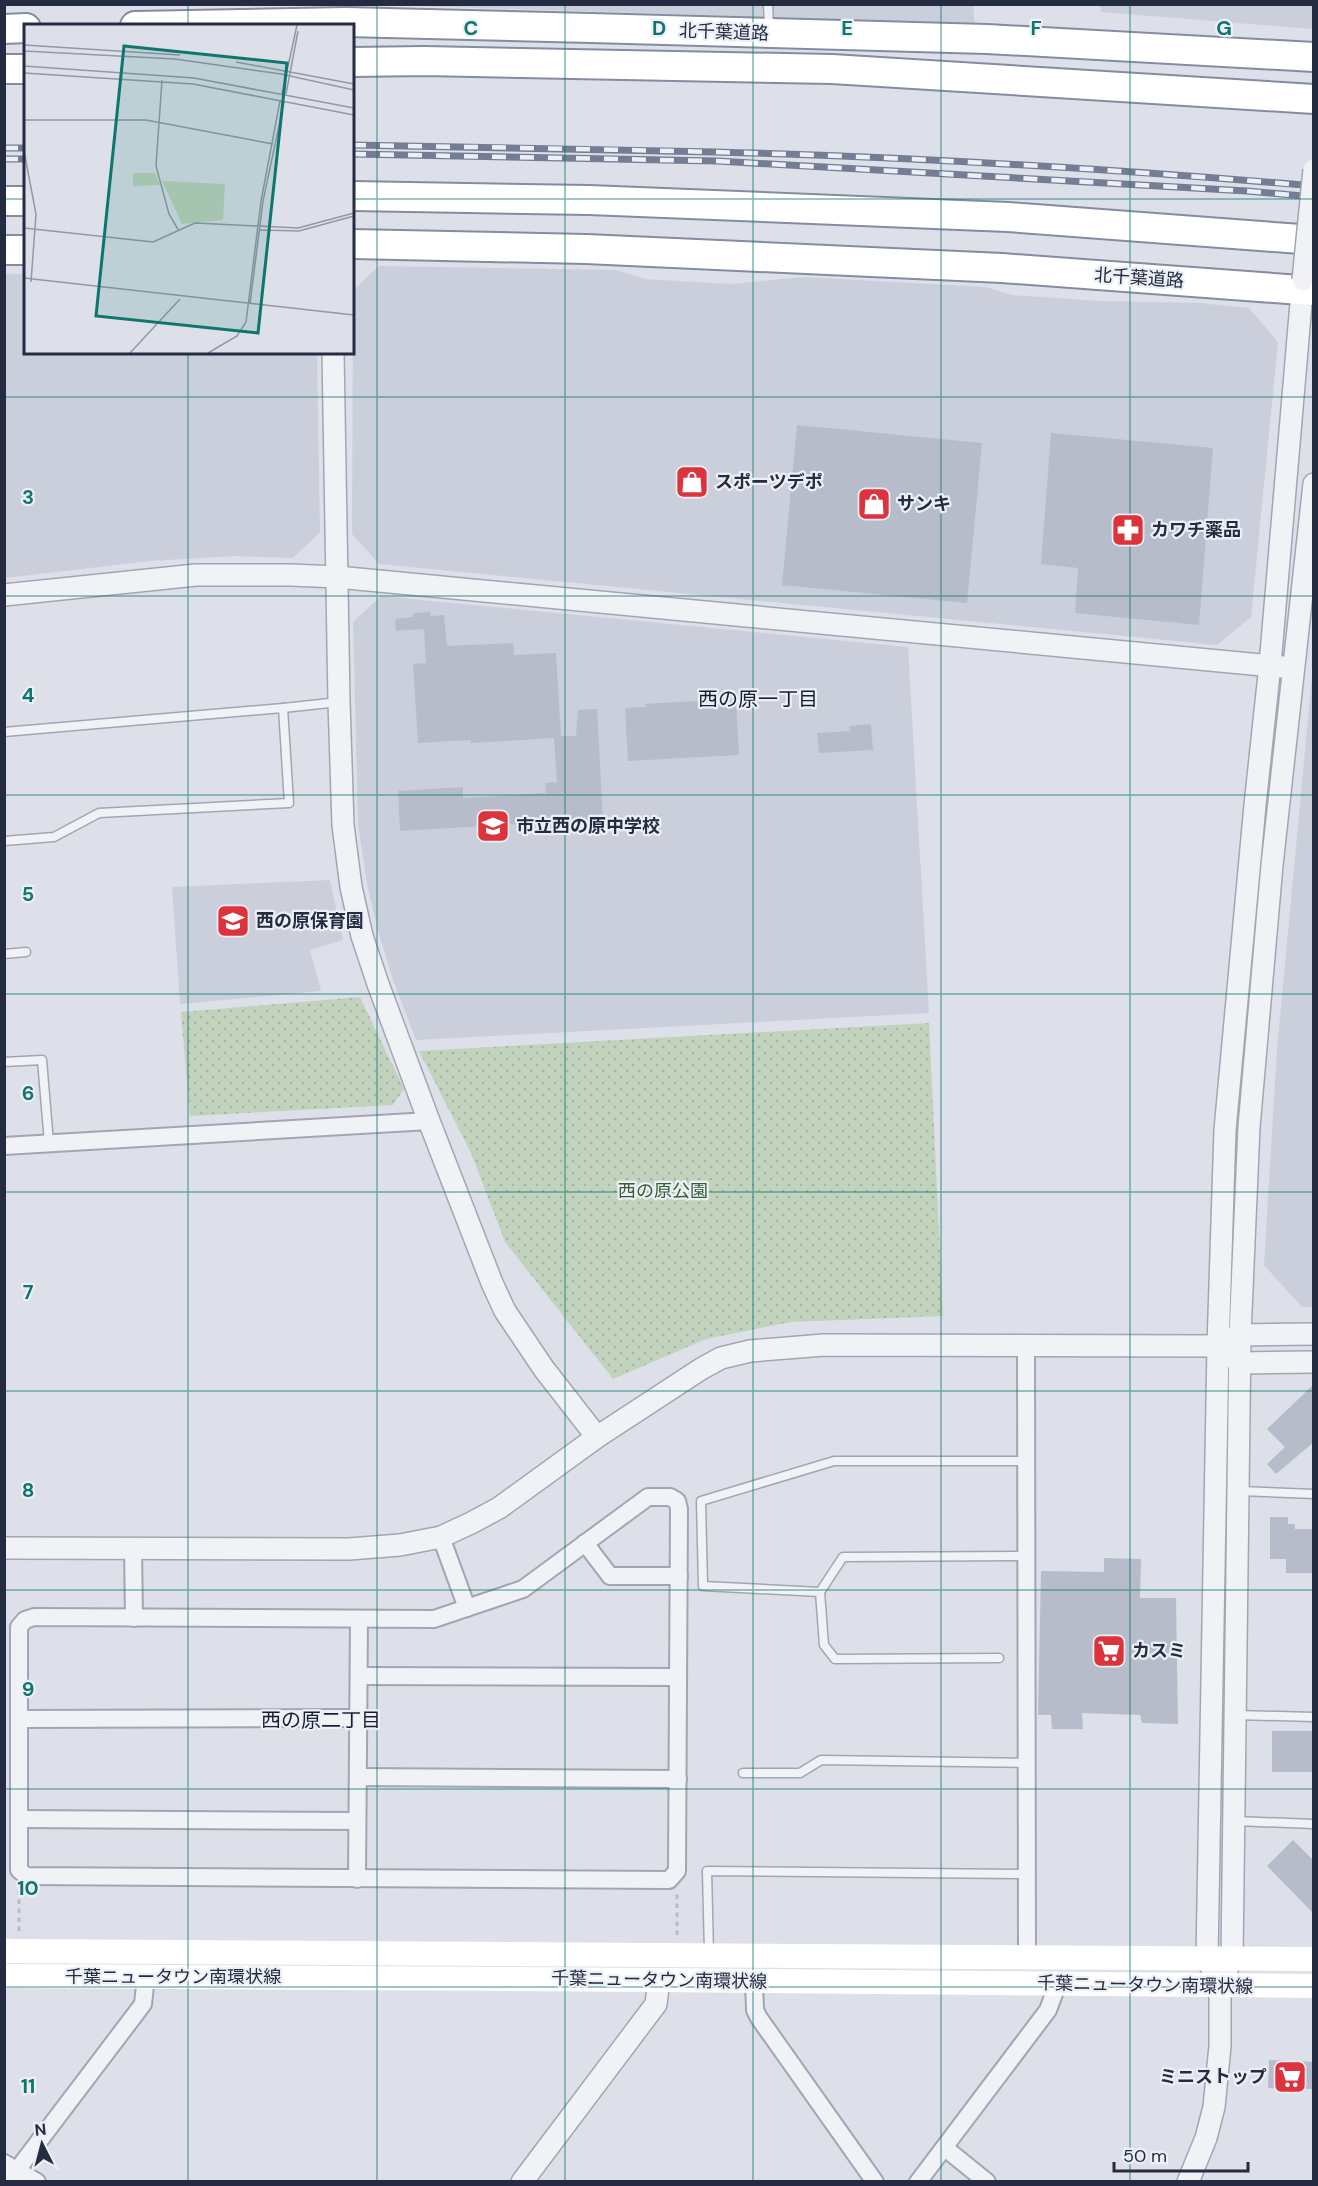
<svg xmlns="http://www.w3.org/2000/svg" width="1318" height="2186" viewBox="0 0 1318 2186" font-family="'DM Sans','Noto Sans JP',sans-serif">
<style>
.built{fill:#cbcfdb}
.park{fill:url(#park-dots)}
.building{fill:#b6bcc9}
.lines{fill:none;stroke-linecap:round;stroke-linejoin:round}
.service-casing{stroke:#a2a6b3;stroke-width:11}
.minor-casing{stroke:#a2a6b3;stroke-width:20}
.tertiary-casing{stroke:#a2a6b3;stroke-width:24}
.trunk-casing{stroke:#838ca1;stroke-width:32}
.path{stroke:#b7bbc3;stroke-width:3;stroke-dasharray:4.5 4.5;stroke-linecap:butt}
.service{stroke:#f0f2f6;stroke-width:8}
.minor{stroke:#f0f2f6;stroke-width:16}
.tertiary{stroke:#f0f2f6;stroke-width:21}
.secondary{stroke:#fff;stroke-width:24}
.trunk{stroke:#fff;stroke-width:28}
.rail-casing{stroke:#757d94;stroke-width:7}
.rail{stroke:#eceff6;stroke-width:4.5;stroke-dasharray:14;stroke-linecap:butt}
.tertiary-bridge-casing{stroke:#a2a6b3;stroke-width:24;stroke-linecap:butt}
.tertiary-bridge{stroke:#f0f2f6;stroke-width:21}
.grid{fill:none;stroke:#0f766e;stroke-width:1.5;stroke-opacity:0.55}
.labels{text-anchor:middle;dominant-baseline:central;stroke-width:4.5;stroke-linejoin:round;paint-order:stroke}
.street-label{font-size:18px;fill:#252c41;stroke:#eceff6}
.poi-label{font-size:18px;font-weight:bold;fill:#252c41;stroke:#eceff6;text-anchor:start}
.park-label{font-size:18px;fill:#355e31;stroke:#eceff6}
.neighbourhood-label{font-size:20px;fill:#171e31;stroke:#eceff6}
.inset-road{fill:none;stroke:#9398a5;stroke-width:1.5}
.view{fill:#0f766e;fill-opacity:0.15;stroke:#0f766e;stroke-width:3}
.inset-edge{fill:none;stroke:#252c41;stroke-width:3}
.grid-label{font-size:20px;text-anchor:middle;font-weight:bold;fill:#0f766e;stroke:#eceff6;stroke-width:4.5;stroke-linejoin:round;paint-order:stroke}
</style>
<defs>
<pattern id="park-dots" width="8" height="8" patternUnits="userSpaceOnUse" patternTransform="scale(1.5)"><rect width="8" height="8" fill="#c1d3bd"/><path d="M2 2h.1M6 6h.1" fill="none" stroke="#a6b5a4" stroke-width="1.8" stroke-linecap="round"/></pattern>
</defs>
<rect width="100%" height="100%" fill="#dde0e8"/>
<g class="built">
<path d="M973,4L975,28L739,16L384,5Z"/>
<path d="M1100,5H1313V29L1101,12Z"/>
<path d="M379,266L616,270L645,279L731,284L802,277L986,287L1011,295L1100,301L1199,303L1249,308L1278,342L1251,617L1217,645L379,564L352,534L353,290Z"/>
<path d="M5,274H25L26,352L317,353L320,532L293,558L236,556L150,561L5,578Z"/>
<path d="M381,596L908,647L929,1013L416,1040L393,980L378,931L367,884L358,824L353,622Z"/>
<path d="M1313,666L1314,1307H1302L1264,1265L1277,1049Z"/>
<path d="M330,880L343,940L310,950L321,991L180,1004L172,887Z"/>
</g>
<g class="park">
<path d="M360,997L404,1089L393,1105L190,1116L181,1012Z"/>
<path d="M929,1023L943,1316L790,1322L706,1339L613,1379L505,1242L471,1153L419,1051Z"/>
</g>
<g class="building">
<path d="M797,425L982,443L967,603L782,585Z"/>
<path d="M1051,433L1213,448L1199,625L1075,613L1078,568L1041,564Z"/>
<path d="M430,612V616L444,615L447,646L513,643L514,655L556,653L561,736H576L578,710L597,709L603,819L400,831L398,791L463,787V798L546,793L545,783L557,782L554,738L471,743V740L418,743L413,664L426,663L424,629L396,631L395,619L413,617V613Z"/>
<path d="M713,700H736L739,755L628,761L625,708L646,707L645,704Z"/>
<path d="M871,724L873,750L819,753L817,733L850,731L849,726Z"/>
<path d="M1314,1384V1442L1276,1474L1267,1464L1285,1447L1267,1429Z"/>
<path d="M1270,1517H1288V1524H1295V1529H1314V1573H1286V1559H1270Z"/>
<path d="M1104,1558L1141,1559L1140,1598H1176L1178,1724L1142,1723L1140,1715L1082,1713L1083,1729H1052L1051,1715H1038L1041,1571L1104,1572Z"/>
<rect x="1272" y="1731" width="42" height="41"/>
<path d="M1293,1840L1314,1861V1914L1267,1866Z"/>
<path d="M1269,2060L1313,2062L1312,2089L1268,2088Z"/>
</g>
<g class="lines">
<g class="service-casing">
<g id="service">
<path d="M768,4L769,28"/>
<path d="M4,732L283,708"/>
<path d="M4,841L54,837L99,813L289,803L283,708L339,702"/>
<path d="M4,954L26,952"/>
<path d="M4,1062L42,1060L49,1143"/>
<path d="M1239,1491L1314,1494"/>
<path d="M820,1592L843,1557L1027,1556"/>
<path d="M999,1658L835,1659L824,1645L820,1592L703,1586L701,1501L834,1461H1026"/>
<path d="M1236,1715L1314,1717"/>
<path d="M743,1773H800L821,1760L1027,1763"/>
<path d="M1234,1821L1314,1824"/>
<path d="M709,1953L707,1871L1027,1874"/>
</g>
</g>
<g class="minor-casing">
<g id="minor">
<path d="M4,1146L429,1121"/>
<path d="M1026,1346L1027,1958"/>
<path d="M648,1497H670L677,1501L679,1509L677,1871L669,1880L26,1876L19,1870V1627L25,1620L34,1617L434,1619L523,1589Z"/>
<path d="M441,1537L467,1608"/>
<path d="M585,1543L610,1576H679"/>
<path d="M133,1548L134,1618"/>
<path d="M359,1676L678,1677"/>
<path d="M19,1719L358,1718"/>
<path d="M358,1777L678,1779"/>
<path d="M19,1819L357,1821"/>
<path d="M357,1879L359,1619"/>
<path d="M754,1981L755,2010L759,2018L875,2182"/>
<path d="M945,2148L987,2182"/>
<path d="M4,2163L37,2182"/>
<path d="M8,2182L143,2004L146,1977"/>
<path d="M918,2182L1048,2010L1058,1983"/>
</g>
</g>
<g class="tertiary-casing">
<g id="tertiary">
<path d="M333,352L339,702L343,825L351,887L362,936L378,984L429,1121L492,1283L505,1311L544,1369L597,1437"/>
<path d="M4,595L196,575H291L337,577L1283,667"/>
<path d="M1230,1355L1240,1363L1314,1362"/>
<path d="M4,1548L349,1549L400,1545L441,1537L471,1523L499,1508L597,1437L701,1369L721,1358L750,1351L824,1345L1218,1346L1240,1335L1314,1334"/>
<path d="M1220,1986L1207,1958L1218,1346L1225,1130L1255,805L1270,665L1303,280"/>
<path d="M522,2182L656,2004L659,1980"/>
<path d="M1188,2182L1206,2138L1214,2107L1220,2046V1986L1232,1958L1240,1335L1249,1127L1272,865L1314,484"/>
</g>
</g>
<g class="trunk-casing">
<g id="trunk">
<path d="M135,26L346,22L591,28L987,39L1314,57"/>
<path d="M4,29L26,28"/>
<path d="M352,62L424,61L832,69L1314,99"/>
<path d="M4,69H26"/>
<path d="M352,196L589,200L1008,217L1314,240"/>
<path d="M4,201H26"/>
<path d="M352,244L586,249L1002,268L1314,291"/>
<path d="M4,250H26"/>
</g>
</g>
<g class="path">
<path d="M19,1931V1890"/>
<path d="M677,1935V1894"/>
</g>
<use href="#service" class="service"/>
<use href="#minor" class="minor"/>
<use href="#tertiary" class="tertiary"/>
<g class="secondary">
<path d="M4,1951L1314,1959"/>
<path d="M4,1976L659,1980L1314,1986"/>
</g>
<use href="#trunk" class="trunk"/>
<g class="rail-casing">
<g id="rail">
<path d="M352,145C473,147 594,149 715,152C915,157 1115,169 1314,186"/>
<path d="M4,148H26"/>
<path d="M352,154L717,161L1247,191L1314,197"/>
<path d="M4,159H26"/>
</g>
</g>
<use href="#rail" class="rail"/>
<g class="tertiary-bridge-casing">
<path id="tertiary-bridge" d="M1303,280L1314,170"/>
</g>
<use href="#tertiary-bridge" class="tertiary-bridge"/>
</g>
<path class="grid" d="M188,4V26M377,4V2182M565,4V2182M753,4V2182M941,4V2182M1130,4V2182M4,199H26M352,199H1314M188,352V2182M4,397H1314M4,596H1314M4,795H1314M4,994H1314M4,1192H1314M4,1391H1314M4,1590H1314M4,1789H1314M4,1987H1314"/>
<defs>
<g id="shop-square" transform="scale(1.725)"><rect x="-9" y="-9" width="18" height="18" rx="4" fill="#dc333d" stroke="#eceff6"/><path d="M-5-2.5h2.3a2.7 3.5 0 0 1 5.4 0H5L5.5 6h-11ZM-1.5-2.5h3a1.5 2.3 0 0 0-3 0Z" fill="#fff"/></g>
<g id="pharmacy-square" transform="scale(1.725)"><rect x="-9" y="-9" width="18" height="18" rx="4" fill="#dc333d" stroke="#eceff6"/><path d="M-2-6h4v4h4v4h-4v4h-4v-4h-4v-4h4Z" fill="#fff"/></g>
<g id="school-square" transform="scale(1.725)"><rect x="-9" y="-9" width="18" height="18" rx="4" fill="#dc333d" stroke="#eceff6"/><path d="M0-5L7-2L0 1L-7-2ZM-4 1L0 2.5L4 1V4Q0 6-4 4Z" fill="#fff"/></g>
<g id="supermarket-square" transform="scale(1.725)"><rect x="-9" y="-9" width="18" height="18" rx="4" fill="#dc333d" stroke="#eceff6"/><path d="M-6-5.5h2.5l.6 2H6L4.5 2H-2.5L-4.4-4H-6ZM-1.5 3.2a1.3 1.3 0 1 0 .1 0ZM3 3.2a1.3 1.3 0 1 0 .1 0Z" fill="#fff"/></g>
</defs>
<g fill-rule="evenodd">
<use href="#shop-square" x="692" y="482"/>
<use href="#shop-square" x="874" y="504"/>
<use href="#pharmacy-square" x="1128" y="530"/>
<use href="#school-square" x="493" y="826"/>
<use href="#school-square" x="233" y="921"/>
<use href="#supermarket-square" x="1109" y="1651"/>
<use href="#supermarket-square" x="1290" y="2077"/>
</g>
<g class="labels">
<g class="street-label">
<text transform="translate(724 32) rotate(2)">北千葉道路</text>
<text transform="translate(1139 278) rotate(4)">北千葉道路</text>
<text x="173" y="1977">千葉ニュータウン南環状線</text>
<text transform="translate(659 1980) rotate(1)">千葉ニュータウン南環状線</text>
<text transform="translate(1145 1985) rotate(1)">千葉ニュータウン南環状線</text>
</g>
<g class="poi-label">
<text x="715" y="482">スポーツデポ</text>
<text x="897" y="504">サンキ</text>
<text x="1151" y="530">カワチ薬品</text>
<text x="516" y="826">市立西の原中学校</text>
<text x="256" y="921">西の原保育園</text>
<text x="1132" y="1651">カスミ</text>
<text x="1267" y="2077" text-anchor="end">ミニストップ</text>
</g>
<g class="park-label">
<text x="663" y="1191">西の原公園</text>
</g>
<g class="neighbourhood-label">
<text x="758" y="699">西の原一丁目</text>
<text x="321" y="1720">西の原二丁目</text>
</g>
</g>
<g transform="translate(24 24)">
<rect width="330" height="330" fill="#dde0e8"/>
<path d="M109,149H131L136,161L109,162ZM138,157L201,160L199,196L158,200Z" fill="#c1d3bd"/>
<path class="inset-road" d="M0,21L156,31M0,27L151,35L257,50L330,66M212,38L330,60M0,42L170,54L330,84M0,49L169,60L330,91M138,56L132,142L145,190L155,207M258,70L273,1M262,70L274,7M0,96H122L249,120M0,127L12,190L7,258M0,204L129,218L171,199L274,204L330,189M236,206L275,207L330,192M0,254L330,291M226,280L239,177L260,78M106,329L156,275M184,329L213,312L222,298L237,177L256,77"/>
<path class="view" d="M100,22L263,39L234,309L72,292Z"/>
<rect width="330" height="330" class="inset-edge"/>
</g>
<g class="grid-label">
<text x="471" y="35">C</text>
<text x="659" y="35">D</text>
<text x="847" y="35">E</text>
<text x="1036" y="35">F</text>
<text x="1224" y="35">G</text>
<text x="28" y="504">3</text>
<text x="28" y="702">4</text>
<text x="28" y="901">5</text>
<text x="28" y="1100">6</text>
<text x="28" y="1299">7</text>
<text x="28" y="1497">8</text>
<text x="28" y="1696">9</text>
<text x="28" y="1895">10</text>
<text x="28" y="2093">11</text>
</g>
<rect width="1318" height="2186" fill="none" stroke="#252c41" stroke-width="12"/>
<g transform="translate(42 2144) rotate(354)" stroke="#eceff6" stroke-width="4.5" paint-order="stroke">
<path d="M0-4.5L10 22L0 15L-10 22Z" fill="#252c41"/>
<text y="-9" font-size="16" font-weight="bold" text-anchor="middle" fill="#252c41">N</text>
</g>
<path d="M1114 2162v9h134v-9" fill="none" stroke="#252c41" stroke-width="3"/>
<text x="1123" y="2162" font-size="18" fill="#252c41" stroke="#eceff6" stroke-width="4.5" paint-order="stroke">50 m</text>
</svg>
